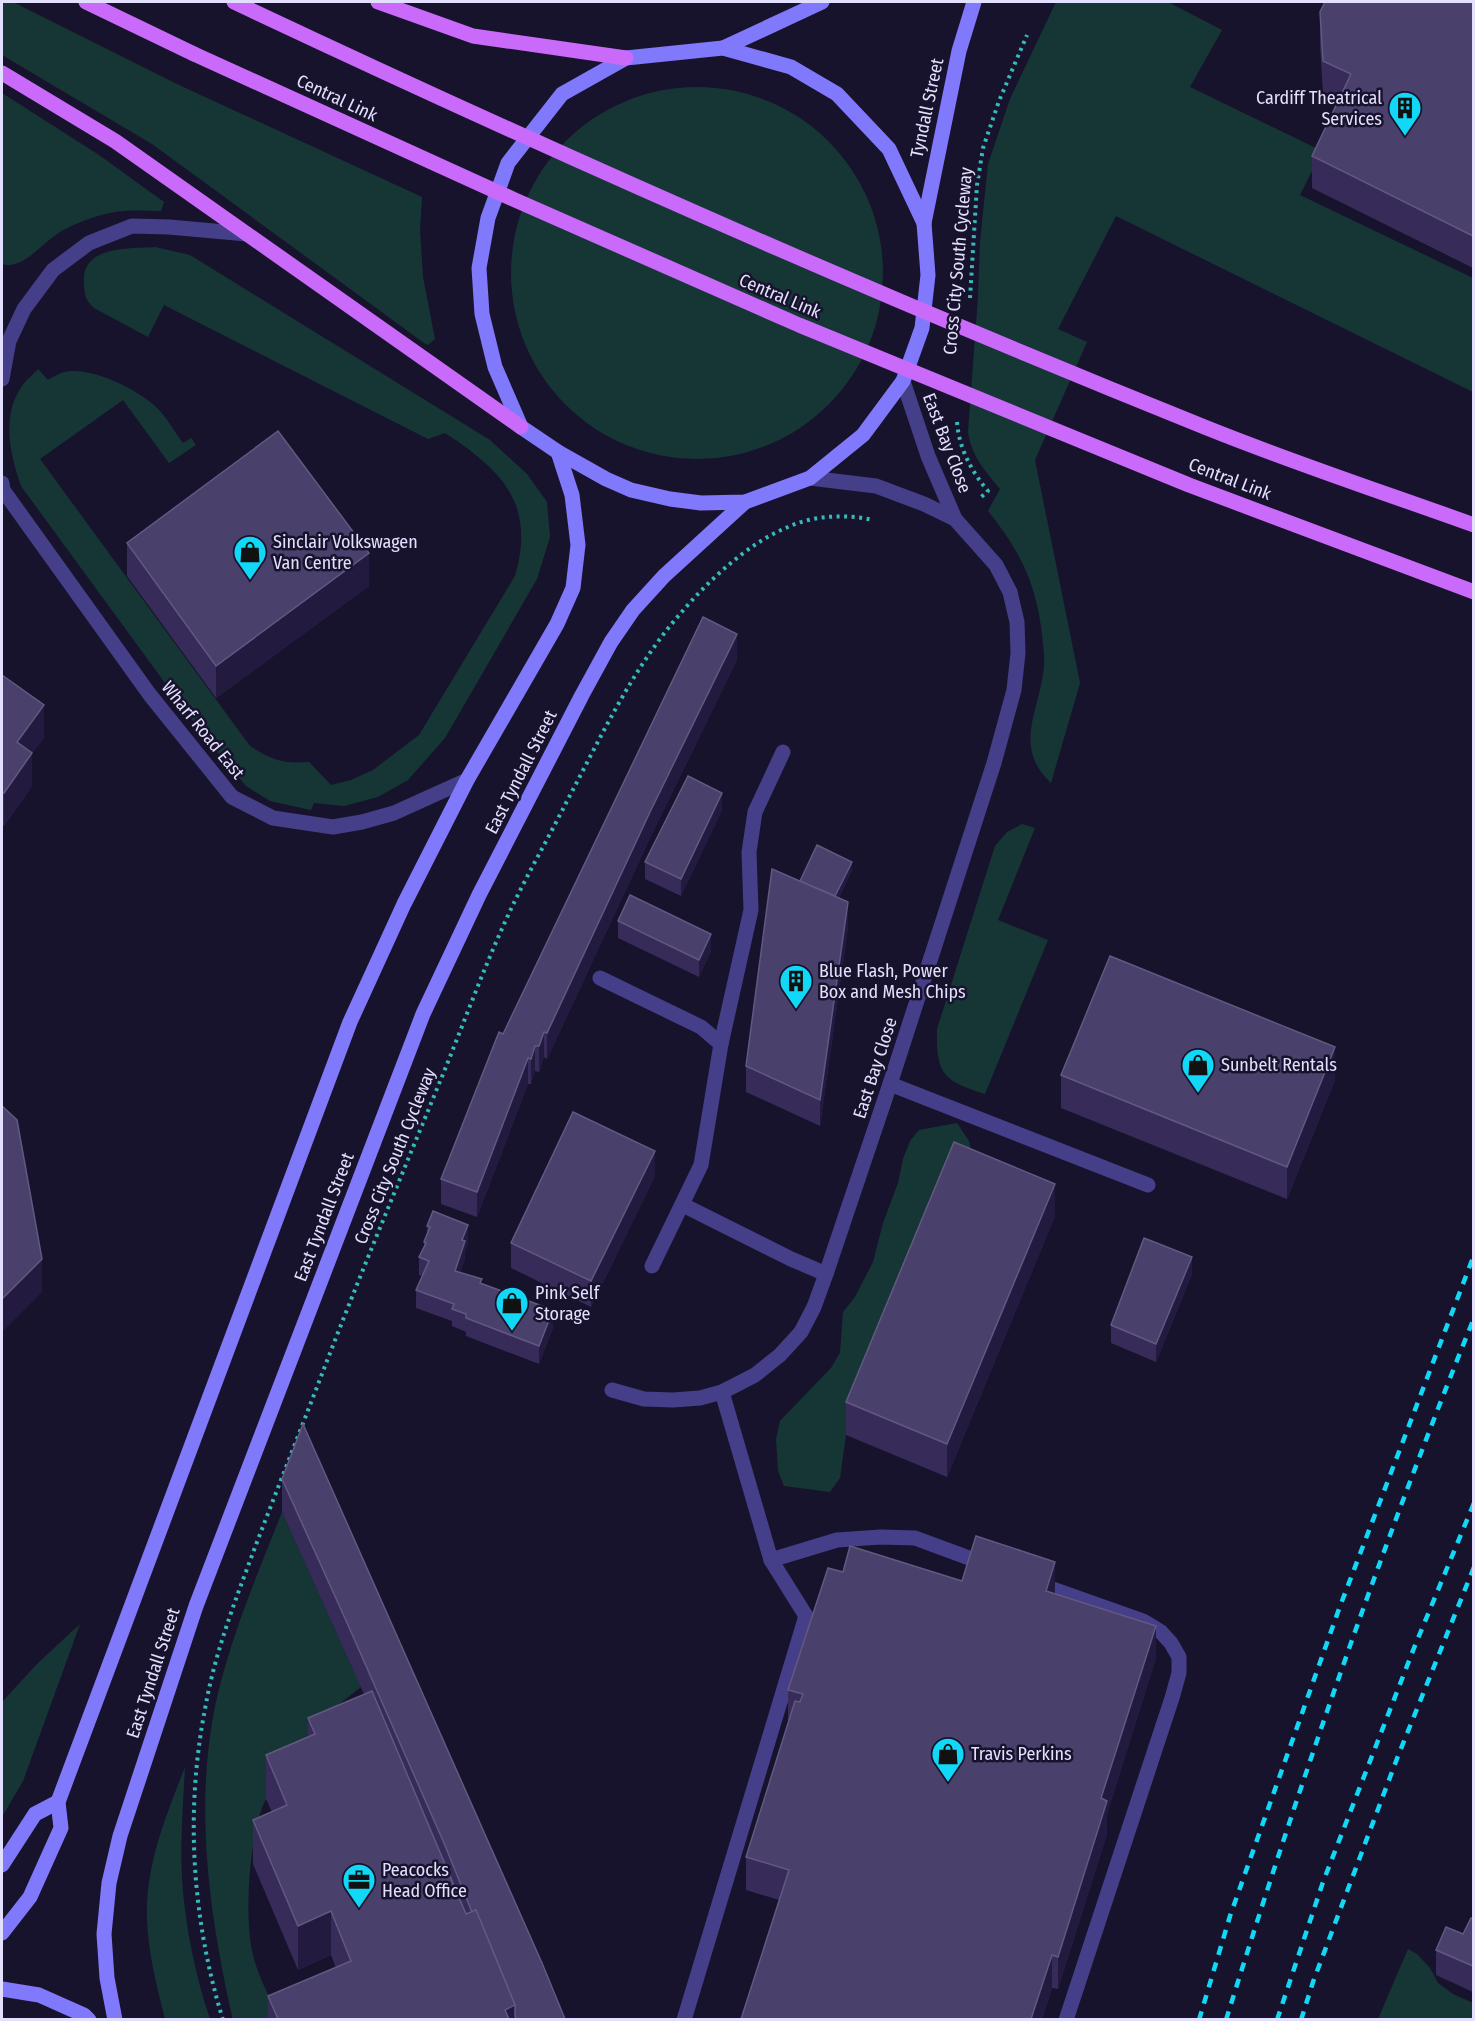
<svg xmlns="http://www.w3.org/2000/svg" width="1475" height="2021" viewBox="0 0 1475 2021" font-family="'Fira Sans Condensed',sans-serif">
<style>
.green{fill:#163636}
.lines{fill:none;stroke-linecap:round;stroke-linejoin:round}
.path{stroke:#35bbb8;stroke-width:4;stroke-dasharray:3 4.5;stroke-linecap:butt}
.lane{stroke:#453f89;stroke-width:15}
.street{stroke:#453f89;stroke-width:15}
.secondary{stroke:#8179fb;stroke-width:15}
.primary{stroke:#c96afa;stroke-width:15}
.rail{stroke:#11d8f7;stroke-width:4.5;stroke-dasharray:9 8;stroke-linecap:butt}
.primary-bridge{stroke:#c96afa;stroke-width:15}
.wall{fill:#372c59}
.shaded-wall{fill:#231a40}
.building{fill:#49406b;stroke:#625982;stroke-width:1.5}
.labels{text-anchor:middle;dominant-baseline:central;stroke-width:5;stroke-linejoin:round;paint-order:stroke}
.street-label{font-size:18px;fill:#e3dffe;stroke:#18132c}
.poi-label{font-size:18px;fill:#e3dffe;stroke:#18132c;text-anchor:start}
</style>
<rect width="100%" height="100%" fill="#18132c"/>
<g class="green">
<path d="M2,2H13L179,85L422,197L420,230L423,277L435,339L428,345L424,343L152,144L2,55Z"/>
<path d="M1056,2H1168L1222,30L1190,87L1322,151L1300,195L1473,278V392L1116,216L1058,329L1087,342L1035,460L1080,683L1051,783C1007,742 1048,700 1044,653C1039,592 1026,558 988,511L1000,489C985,471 971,455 968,432L978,297L980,242L988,164L1010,99Z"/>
<circle cx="697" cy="273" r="186"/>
<path d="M2,93L99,155L164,202L161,211C149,211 136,210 124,211C105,212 73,223 57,234C41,244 23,270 2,264Z"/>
<path d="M155,247L190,255L490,440L527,474L547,502L550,537L537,579L445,738L408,780L378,797L344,806L314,803L311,810L270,801L246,786L206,739L21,486C10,454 1,416 22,386C26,380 33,375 38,369L48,380C53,377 59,373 65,372C89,366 137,389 155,406C166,416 174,431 183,443L191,438L196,445L169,463L123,400L40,459L250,746C272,760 283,764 309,762L331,785L351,780L373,770L419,735L515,576C536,504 502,470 445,433L428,439L164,305L148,337L94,308C86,301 84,294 84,283C81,245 130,249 155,247Z"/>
<path d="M1022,824L1035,828L998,920L1048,940L985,1094C943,1081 936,1074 937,1029L995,846L1007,832Z"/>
<path d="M957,1123L969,1141L973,1156L846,1435L840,1478L830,1492L784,1486L778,1471L776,1439L780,1421L831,1368L840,1353L843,1312L855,1297L873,1262L883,1223L898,1183L903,1159L910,1141L919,1130Z"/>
<path d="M282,1512L361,1687L338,1705L266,1799C249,1830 243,1924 254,1959C260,1980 271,2000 279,2019L233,2020C207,1904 190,1783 225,1667C240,1614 262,1563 282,1512Z"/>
<path d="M80,1624L23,1781L2,1817V1702L37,1664Z"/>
<path d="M185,1767C183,1804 180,1841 182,1879C185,1925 195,1975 210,2019H165C157,1987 148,1952 147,1919C145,1866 166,1816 185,1767Z"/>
<path d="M1408,1949L1417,1954L1430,1968L1438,1983L1453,1994L1473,2003V2019H1378Z"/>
</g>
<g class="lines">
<g class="path">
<path d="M970,298L977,185L983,148L999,101L1027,35"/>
<path d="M957,422C959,448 971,471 988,491L980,498"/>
<path d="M223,2020C192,1919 185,1812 205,1709C215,1651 237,1596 257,1542C277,1490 297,1439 317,1387C356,1284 399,1182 441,1079C464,1023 485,964 511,909C528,873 549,837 567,801C601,737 632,669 680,614C707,582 748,543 788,527C814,515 846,514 873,520"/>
</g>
<g class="lane">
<path d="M600,978L701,1027L721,1044"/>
<path d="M890,1084L1148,1185"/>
<path d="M683,1205L791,1259L826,1274"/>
<path d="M652,1266L701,1165L721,1044L751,910L749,852L755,812L783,752"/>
<path d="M771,1560L837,1540L881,1537L915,1538L988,1565"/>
<path d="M1036,1583L1143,1621L1161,1632L1171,1643L1179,1657V1673L1172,1698L1066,2020"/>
<path d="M684,2020L806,1616L771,1560L722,1392"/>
</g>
<g class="street">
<path d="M2,379L9,341L24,309L53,270L89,243L132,226L169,227L247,234"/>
<path d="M810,478L876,486L924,504L955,519"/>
<path d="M2,483L3,490L150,695L232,797L273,818L333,827L362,822L394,813L467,780"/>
<path d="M612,1390L644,1399L673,1400L700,1398L722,1392L755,1375L780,1355L801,1332L814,1307L826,1274L890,1084L994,763L1014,690L1018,653L1017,622L1010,592L996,565L955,519L928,456L903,381"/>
</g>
<g class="secondary">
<path d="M723,48L791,67L837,94L889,149L924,223L928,275L922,328L903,381L863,435L810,478L745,502L701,503L670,499L631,490L606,479L558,452L521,427L495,367L482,314L479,268L488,218L508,163L562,94L626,58Z"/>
<path d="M723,48L822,2"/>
<path d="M924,223L959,51L974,2"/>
<path d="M2,1865L35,1814L58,1802"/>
<path d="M2,1933L30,1897L61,1828L58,1802L350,1022L404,904L467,780L557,624L573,588L578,545L572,495L558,452"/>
<path d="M2,1989L39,1995L84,2015L89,2020"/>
<path d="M115,2020L107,1978L104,1934L109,1883L120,1836L196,1606L423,1014L479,895L582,695L611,642L633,610L664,576L745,502"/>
</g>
<g class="primary">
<path d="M86,2L194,54"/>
<path d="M378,2L473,36L626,58"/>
<path d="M2,73L115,141L521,427"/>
</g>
<g class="rail">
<path d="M1199,2020L1230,1916L1339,1609L1474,1255"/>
<path d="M1226,2020C1300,1782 1381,1548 1474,1318"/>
<path d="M1277,2020L1323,1882L1414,1648L1474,1503"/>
<path d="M1301,2020L1313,1982L1398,1756L1474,1567"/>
</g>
<g class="primary-bridge">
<path d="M234,2C554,153 878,296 1207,428C1294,463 1385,493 1474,525"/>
<path d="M194,54L515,200L799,325L1189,485L1474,592"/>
</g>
</g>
<g class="wall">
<path d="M1473,2V268L1312,188V156L1338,101L1323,94L1320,45V12Z"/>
<path d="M127,543L369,586L216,698L127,576Z"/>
<path d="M737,660L650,838L547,1059L544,1057L539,1072L535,1071L531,1084H528L477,1217L441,1204V1179L503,1034Z"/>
<path d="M2,675L44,738L32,753V786L4,826L2,824Z"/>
<path d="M722,810L681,896L645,879V862Z"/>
<path d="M852,870L839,898L848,927L820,1126L746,1092V1066L800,881Z"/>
<path d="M618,921L711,951L699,977L618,938Z"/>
<path d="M1061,1075L1335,1080L1287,1199L1061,1108Z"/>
<path d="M655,1176L591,1307L511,1268V1243Z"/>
<path d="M1055,1216L947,1477L846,1435V1402Z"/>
<path d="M427,1226L468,1243L465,1251V1259L460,1272L482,1284L553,1328L539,1364L466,1336V1332L452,1326V1321L416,1308V1290L423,1276L419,1275V1257L424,1247V1242L427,1234Z"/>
<path d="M1192,1274L1156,1362L1111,1343V1325Z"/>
<path d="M282,1479L565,2019H268V1996L336,1968L331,1955L298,1970L253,1864V1820L272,1812L266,1799V1755L308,1737V1718L364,1694L282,1512Z"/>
<path d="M843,1572L962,1581L1055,1594L1156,1658L1107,1814V1834L1058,1989L1052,1988L1042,2019H741L779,1900L746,1890V1857L788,1723V1690Z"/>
<path d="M1473,1919V1992L1436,1975V1950L1463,1934Z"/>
</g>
<g class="shaded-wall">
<path d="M369,553V586L216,698V666Z"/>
<path d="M737,634V660L650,838L547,1059V1033L650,812Z"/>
<path d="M44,705V738L32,753V786L4,826V793L17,742Z"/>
<path d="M722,793V810L681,896V879Z"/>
<path d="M852,862V870L834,908V899Z"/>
<path d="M848,902V927L820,1126V1100Z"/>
<path d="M711,934V951L699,977V960Z"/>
<path d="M544,1032V1057L539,1072V1046Z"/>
<path d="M535,1046V1071L531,1084V1059Z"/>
<path d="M1335,1047V1080L1287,1199V1167Z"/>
<path d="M528,1058V1084L477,1217V1192Z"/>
<path d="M655,1151V1176L591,1307V1281Z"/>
<path d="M1055,1184V1216L947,1477V1444Z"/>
<path d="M468,1225V1243L465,1251V1259L455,1288V1271L462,1240Z"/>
<path d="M1192,1257V1274L1156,1362V1344Z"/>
<path d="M42,1259V1292L2,1332V1299Z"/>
<path d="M553,1310V1328L539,1364V1346Z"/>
<path d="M1055,1562V1595L1046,1591Z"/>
<path d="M1156,1626V1658L1107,1814V1834L1058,1989V1957L1101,1798Z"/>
<path d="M331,1911V1955L298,1970V1926Z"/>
<path d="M1052,1955V1988L1042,2019H1031Z"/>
<path d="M515,2005V2019H505V2010Z"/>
</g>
<g class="building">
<path d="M1325,2H1473V236L1312,156L1351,74L1323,61L1320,12Z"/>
<path d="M278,431L369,553L216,666L127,543Z"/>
<path d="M703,617L737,634L650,812L547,1033L544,1032L539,1046H535L531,1059L528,1058L477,1192L441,1179L499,1032L503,1034Z"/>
<path d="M2,675L44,705L17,742L32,753L4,793L2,792Z"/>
<path d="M688,776L722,793L681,879L645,862Z"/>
<path d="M817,845L852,862L835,896L800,881Z"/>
<path d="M772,869L848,902L820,1100L746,1066Z"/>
<path d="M630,895L711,934L699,960L618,921Z"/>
<path d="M1110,956L1335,1047L1287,1167L1061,1075Z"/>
<path d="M2,1106L17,1120L42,1259L2,1299Z"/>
<path d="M573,1112L655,1151L591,1281L511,1243Z"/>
<path d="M954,1142L1055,1184L947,1444L846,1402Z"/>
<path d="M433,1211L468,1225L462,1240L465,1241L455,1271L482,1279L480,1283L553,1310L539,1346L466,1318V1314L452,1309L454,1304L416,1290L429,1261L419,1257L426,1243L424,1242L430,1227L427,1226Z"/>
<path d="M1144,1238L1192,1257L1156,1344L1111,1325Z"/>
<path d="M303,1424L542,1963L565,2019H516L515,2016V2005L476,1910L472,1912L444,1843L348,1625L282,1479Z"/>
<path d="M976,1536L1055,1562L1046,1591L1156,1626L1101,1798L1107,1801L1058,1957L1052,1955L1031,2019H741L789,1870L746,1857L795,1701L800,1702L803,1694L788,1690L828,1568L843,1572L850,1546L962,1581Z"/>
<path d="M372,1691L466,1914L476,1910L515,2005L505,2010L509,2019H278L268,1996L351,1961L331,1911L298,1926L253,1820L287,1805L266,1755L315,1734L308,1718Z"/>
<path d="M1471,1918L1473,1919V1966L1436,1950L1446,1927L1463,1934Z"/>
</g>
<defs>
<g id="building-pin" transform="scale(1.725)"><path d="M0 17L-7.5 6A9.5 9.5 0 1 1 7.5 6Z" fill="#11d8f7" stroke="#18132c"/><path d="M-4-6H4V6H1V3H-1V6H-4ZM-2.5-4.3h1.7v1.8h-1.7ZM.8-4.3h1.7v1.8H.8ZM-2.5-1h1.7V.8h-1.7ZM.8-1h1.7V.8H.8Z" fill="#111"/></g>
<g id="shop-pin" transform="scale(1.725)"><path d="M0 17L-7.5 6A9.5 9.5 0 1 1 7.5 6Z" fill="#11d8f7" stroke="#18132c"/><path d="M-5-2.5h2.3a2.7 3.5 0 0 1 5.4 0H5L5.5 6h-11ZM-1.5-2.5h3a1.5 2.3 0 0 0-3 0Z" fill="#111"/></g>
<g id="office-pin" transform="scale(1.725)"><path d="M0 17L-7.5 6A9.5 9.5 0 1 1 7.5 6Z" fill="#11d8f7" stroke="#18132c"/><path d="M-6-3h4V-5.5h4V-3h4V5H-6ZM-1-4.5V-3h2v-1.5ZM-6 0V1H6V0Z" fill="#111"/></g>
</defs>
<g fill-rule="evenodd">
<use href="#building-pin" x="1405" y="108"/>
<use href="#shop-pin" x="250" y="552"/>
<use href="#building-pin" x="796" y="981"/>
<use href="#shop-pin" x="1198" y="1065"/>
<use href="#shop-pin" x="512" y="1303"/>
<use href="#shop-pin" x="948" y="1754"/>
<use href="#office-pin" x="359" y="1880"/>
</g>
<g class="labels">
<g class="street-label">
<text transform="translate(337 98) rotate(25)">Central Link</text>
<text transform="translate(927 108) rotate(-78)">Tyndall Street</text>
<text transform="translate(958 261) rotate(-85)">Cross City South Cycleway</text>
<text transform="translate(780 296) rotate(23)">Central Link</text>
<text transform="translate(947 443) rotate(69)">East Bay Close</text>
<text transform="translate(1230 479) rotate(21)">Central Link</text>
<text transform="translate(203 730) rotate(51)">Wharf Road East</text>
<text transform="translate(521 772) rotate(-63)">East Tyndall Street</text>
<text transform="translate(875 1068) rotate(-72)">East Bay Close</text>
<text transform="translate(395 1156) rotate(-68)">Cross City South Cycleway</text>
<text transform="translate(324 1217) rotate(-69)">East Tyndall Street</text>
<text transform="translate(153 1673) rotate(-72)">East Tyndall Street</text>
</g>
<g class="poi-label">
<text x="1382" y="98" text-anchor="end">Cardiff Theatrical<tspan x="1382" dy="21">Services</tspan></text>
<text x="273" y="542">Sinclair Volkswagen<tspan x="273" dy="21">Van Centre</tspan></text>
<text x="819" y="971">Blue Flash, Power<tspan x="819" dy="21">Box and Mesh Chips</tspan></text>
<text x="1221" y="1065">Sunbelt Rentals</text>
<text x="535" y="1293">Pink Self<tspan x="535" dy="21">Storage</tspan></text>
<text x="971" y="1754">Travis Perkins</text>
<text x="382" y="1870">Peacocks<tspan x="382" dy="21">Head Office</tspan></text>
</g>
</g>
<rect width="1475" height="2021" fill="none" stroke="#e3dffe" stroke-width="6"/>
</svg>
